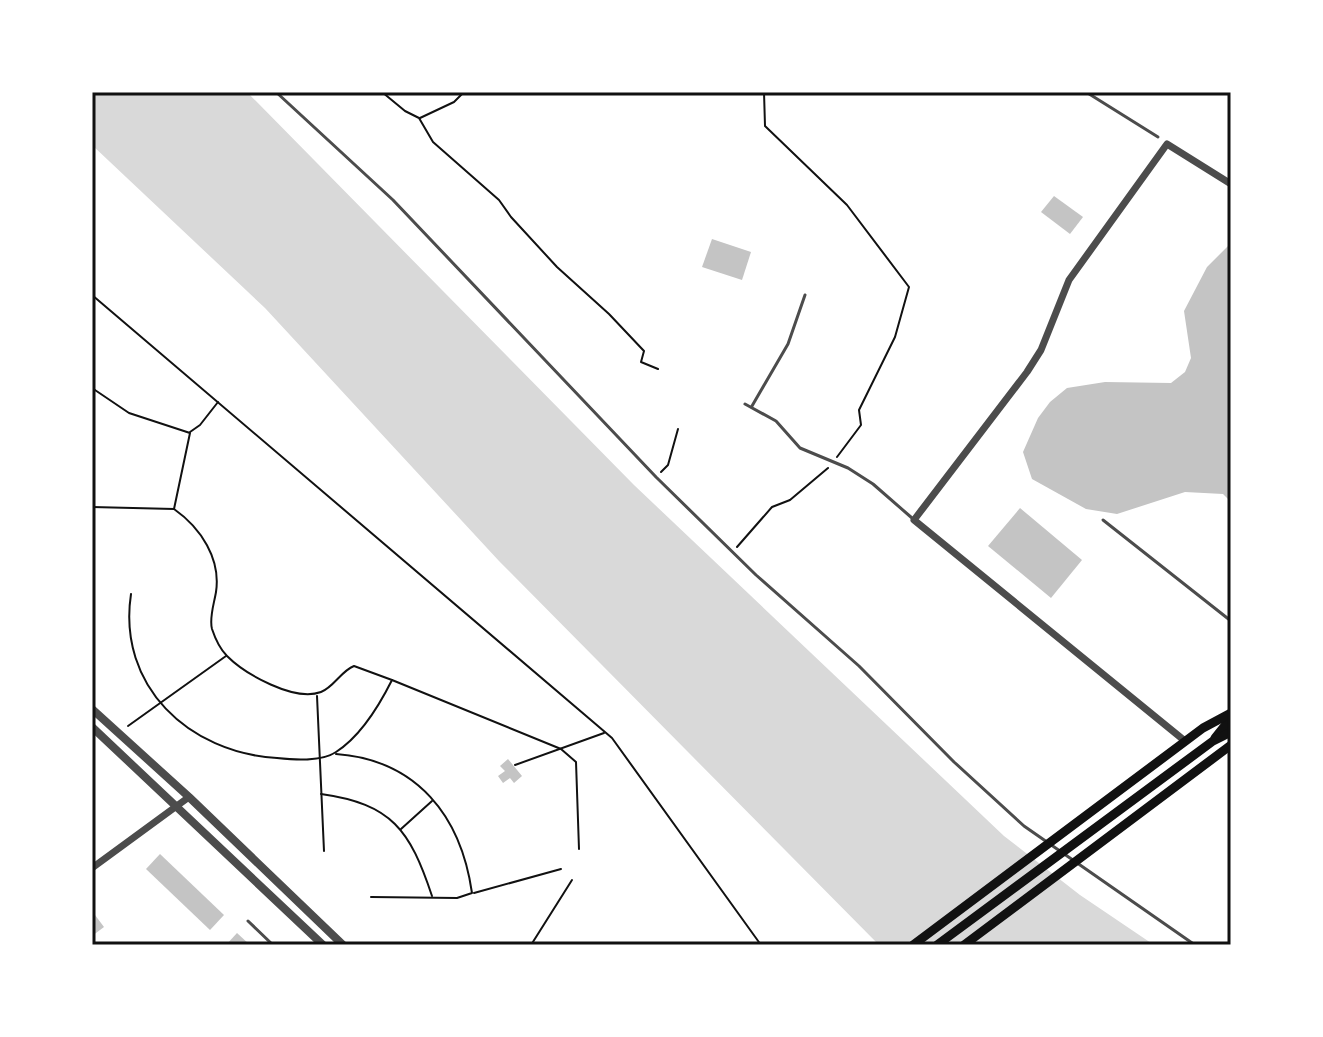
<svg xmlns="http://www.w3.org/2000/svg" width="1323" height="1037" viewBox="0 0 1323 1037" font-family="Raleway,sans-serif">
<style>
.water{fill:#d9d9d9}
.building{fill:#c4c4c4}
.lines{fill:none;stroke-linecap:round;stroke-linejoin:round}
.path{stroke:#111;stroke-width:2}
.service{stroke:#4c4c4c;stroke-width:3}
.minor{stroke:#4c4c4c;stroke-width:7}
.tertiary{stroke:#4c4c4c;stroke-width:8}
.secondary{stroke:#111;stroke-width:9}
.neatline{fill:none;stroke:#111;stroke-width:3}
</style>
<rect width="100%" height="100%" fill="#fff"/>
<path class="water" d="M92,92H247L634,485L1004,836L1080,895L1154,945H879L499,561L265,308L92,145Z"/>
<g class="building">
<path d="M1054,196L1083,217L1070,234L1041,212Z"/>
<path d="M712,239L751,252L742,280L702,267Z"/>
<path d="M1231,243V502L1223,494L1185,492L1117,514L1086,509L1032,479L1023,452L1038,418L1050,402L1067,388L1105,382L1171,383L1185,372L1191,358L1184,311L1207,267Z"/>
<path d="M1020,508L1082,560L1051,598L988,546Z"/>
<path d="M508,759L522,776L514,783L510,778L503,783L498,776L505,771L500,766Z"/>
<path d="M160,854L224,915L210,930L146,869Z"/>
<path d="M92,911L104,927L92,936Z"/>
<path d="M237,933L250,945H226Z"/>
</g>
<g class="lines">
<g class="path">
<path d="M382,92L405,111L419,118L433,142L499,200L511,217L557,267L609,314L644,351L641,362L658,369"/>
<path d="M764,92L765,126L847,205L909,287L895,337L859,410L861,425L837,457"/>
<path d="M420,118L454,102L464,92"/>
<path d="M92,295L612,738L761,945"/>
<path d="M92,388L129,413L190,433L174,509L92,507"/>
<path d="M190,432L200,425L218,402"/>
<path d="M661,472L668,465L678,429"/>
<path d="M737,547L772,507L790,500L828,468"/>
<path d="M131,594C117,686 189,753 277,758C295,760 321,762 336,752C361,736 379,706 392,680L354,666C341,671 334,687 321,692C294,702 245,674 227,656C220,649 215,638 212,629C209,618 214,604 216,592C221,559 201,528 174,509"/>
<path d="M392,680L561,749L576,762L579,849"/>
<path d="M317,696L324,851"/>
<path d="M128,726L226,656"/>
<path d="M336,754C417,760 461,816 472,893L457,898L371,897"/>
<path d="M515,765L604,733"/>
<path d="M321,794C392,804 410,830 432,896"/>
<path d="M401,829L432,801"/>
<path d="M474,893L561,869"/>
<path d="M531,945L572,880"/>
</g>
<g class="service">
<path d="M276,92L393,200L656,477L756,575L859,666L954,762L1024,826L1195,945"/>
<path d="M1086,92L1158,137"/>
<path d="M745,404L776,421L800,448L848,468L873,484L912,518"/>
<path d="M752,406L788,344L805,295"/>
<path d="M1103,520L1231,621"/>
<path d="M248,921L273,945"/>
</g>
<g class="minor">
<path d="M1185,741L914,520L1027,372L1041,350L1069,280L1167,144L1231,184"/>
<path d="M92,868L189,797"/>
</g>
<g class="tertiary">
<path d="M92,709L189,797L343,945"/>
<path d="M92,727L323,945"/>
</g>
<g class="secondary">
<path d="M1215,738L1231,718"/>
<path d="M913,945L1203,728L1231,713"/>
<path d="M937,945L1213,741L1231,732"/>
<path d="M964,945L1231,745"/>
</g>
</g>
<rect width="1323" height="1037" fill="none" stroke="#ffffff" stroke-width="188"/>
<rect x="94" y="94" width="1135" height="849" class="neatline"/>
</svg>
